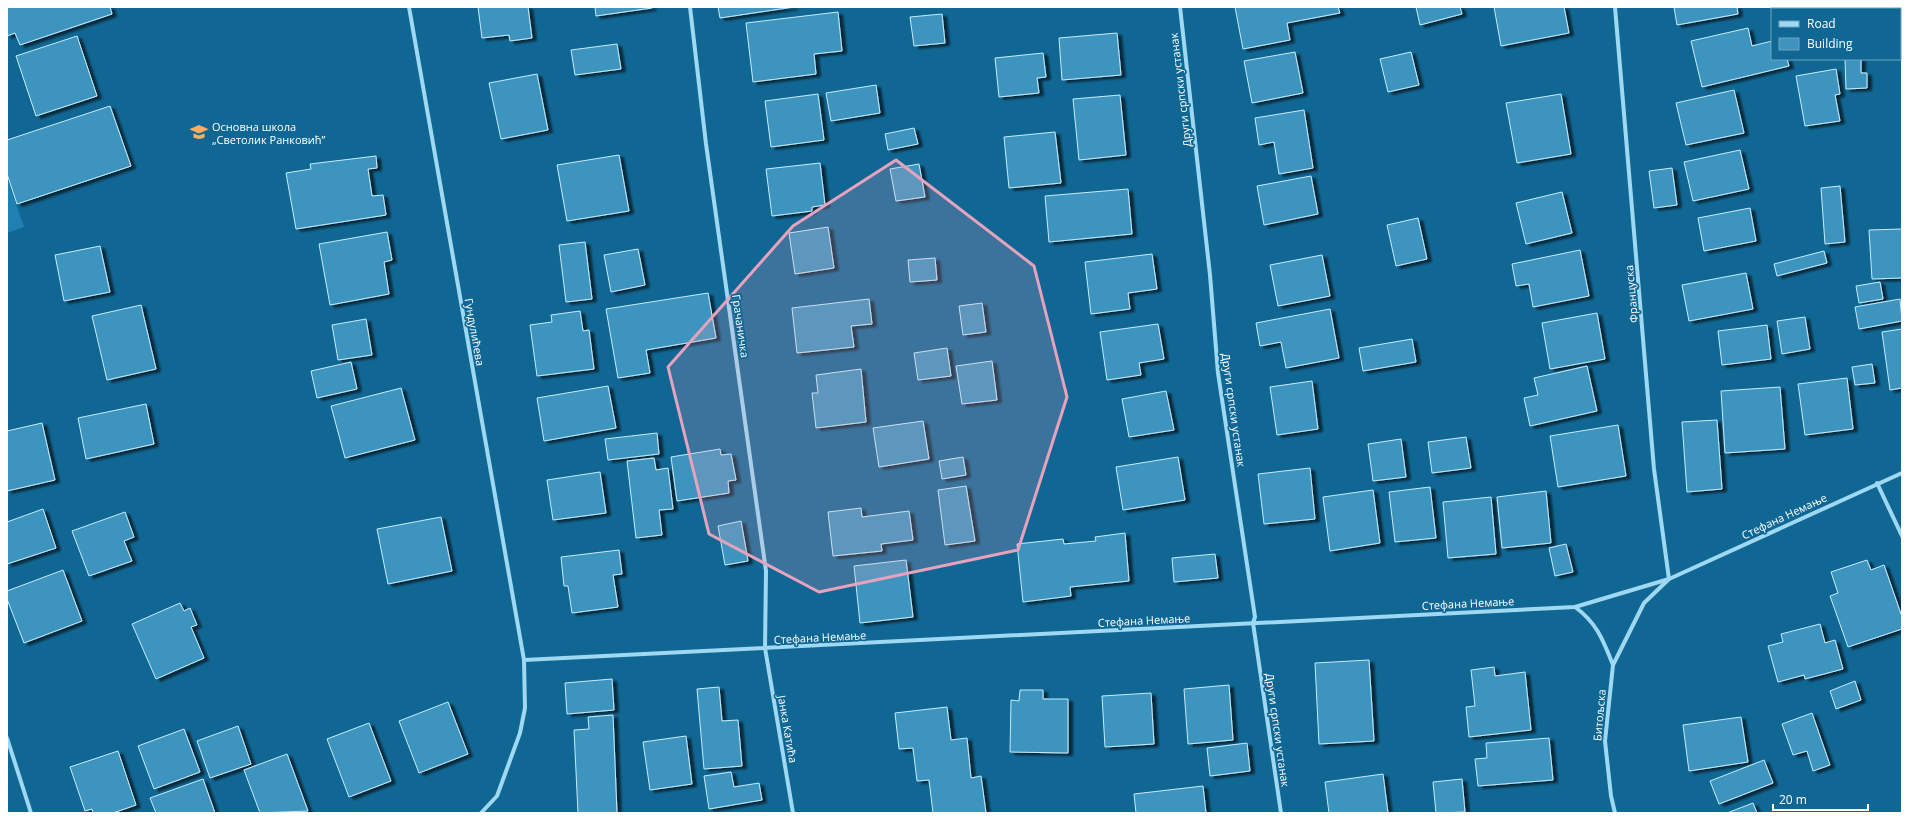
<svg xmlns="http://www.w3.org/2000/svg" width="1909" height="820" viewBox="0 0 1909 820" font-family="'Open Sans',sans-serif">
<style>
.green{fill:#1f81b1}
.building{fill:#3e94be;stroke:#c6ecfd;filter:url(#shadow)}
.lines{fill:none;stroke-linecap:round;stroke-linejoin:round}
.street{stroke:#9ed8f3;stroke-width:4}
.marked{fill:#e7a3bd;fill-opacity:0.2;stroke:#e7a3bd;stroke-width:3;stroke-linejoin:round}
.labels{text-anchor:middle;dominant-baseline:central;stroke-width:3.5;stroke-linejoin:round;paint-order:stroke}
.street-label{font-size:11px;fill:#fff;stroke:#116794}
.poi-label{font-size:11px;fill:#fff;stroke:#116794;text-anchor:start}
</style>
<defs>
<filter id="shadow"><feDropShadow dx="4.5" dy="2.5" stdDeviation="1" flood-color="#0009"/></filter>
</defs>
<rect width="100%" height="100%" fill="#116794"/>
<path class="green" d="M7,178L24,227L7,233Z"/>
<g class="building">
<path d="M7,7H110L112,14L20,45L15,33L7,36Z"/>
<path d="M478,7H528L532,38L510,41L509,35L482,38Z"/>
<path d="M595,7H652V8L596,16Z"/>
<path d="M718,7H794L720,18Z"/>
<path d="M1235,7H1338L1340,13L1287,23L1290,40L1243,49Z"/>
<path d="M1416,7H1460L1462,14L1420,25Z"/>
<path d="M1494,7H1564L1569,33L1501,46Z"/>
<path d="M1674,7H1737L1738,14L1677,25Z"/>
<path d="M838,12L842,51L814,54L816,74L753,82L746,23Z"/>
<path d="M942,14L945,43L914,46L910,17Z"/>
<path d="M1748,28L1752,46L1772,41V59H1787L1789,66L1702,87L1691,41Z"/>
<path d="M1117,33L1121,75L1062,80L1059,38Z"/>
<path d="M77,36L97,96L36,116L16,56Z"/>
<path d="M617,44L621,69L575,75L571,50Z"/>
<path d="M1295,52L1303,93L1252,103L1244,61Z"/>
<path d="M1411,52L1419,85L1388,92L1380,59Z"/>
<path d="M1043,53L1046,77L1037,78L1039,93L999,97L995,58Z"/>
<path d="M1845,59H1861V73H1867V88L1846,89Z"/>
<path d="M1836,69L1840,94L1835,95L1840,121L1805,126L1796,76Z"/>
<path d="M537,74L548,130L501,139L489,83Z"/>
<path d="M876,85L880,113L831,121L826,93Z"/>
<path d="M1734,90L1744,133L1686,145L1676,103Z"/>
<path d="M818,94L824,140L771,147L765,101Z"/>
<path d="M1561,94L1571,154L1517,163L1506,103Z"/>
<path d="M1120,95L1126,155L1079,160L1073,99Z"/>
<path d="M110,106L131,166L17,204L7,174V140Z"/>
<path d="M1304,110L1313,168L1279,174L1274,142L1259,145L1255,118Z"/>
<path d="M914,128L918,144L888,150L885,134Z"/>
<path d="M1055,132L1061,183L1009,188L1004,137Z"/>
<path d="M1740,150L1749,189L1693,201L1684,162Z"/>
<path d="M619,155L629,211L567,221L557,165Z"/>
<path d="M376,156L377,168L368,169L372,196L383,195L386,215L296,229L286,173L311,169L310,164Z"/>
<path d="M820,163L825,205L812,207V211L772,216L766,169Z"/>
<path d="M919,164L925,197L896,201L890,169Z"/>
<path d="M1672,168L1677,205L1654,208L1649,171Z"/>
<path d="M1311,176L1318,214L1264,225L1257,186Z"/>
<path d="M1840,186L1845,242L1825,244L1821,188Z"/>
<path d="M1128,189L1132,234L1049,242L1045,196Z"/>
<path d="M1562,192L1572,233L1526,244L1516,203Z"/>
<path d="M1750,208L1756,241L1704,251L1698,218Z"/>
<path d="M1418,218L1427,259L1396,266L1387,225Z"/>
<path d="M828,227L834,268L795,274L789,233Z"/>
<path d="M1902,229V278L1872,279L1869,230Z"/>
<path d="M387,232L392,260L384,262L389,294L330,305L319,244Z"/>
<path d="M585,242L592,299L566,302L559,245Z"/>
<path d="M100,246L110,292L64,301L55,255Z"/>
<path d="M638,249L645,285L611,292L604,255Z"/>
<path d="M1580,250L1589,296L1533,307L1529,284L1516,286L1512,264Z"/>
<path d="M1824,251L1827,263L1777,276L1774,264Z"/>
<path d="M1152,254L1157,289L1128,293L1130,309L1091,314L1085,262Z"/>
<path d="M1322,255L1330,296L1278,306L1270,265Z"/>
<path d="M935,258L937,280L910,282L908,260Z"/>
<path d="M1746,273L1753,309L1689,321L1682,285Z"/>
<path d="M1880,282L1883,299L1859,303L1856,286Z"/>
<path d="M708,293L716,338L646,350L650,373L618,378L606,309Z"/>
<path d="M869,299L872,324L851,326L854,347L797,353L792,308Z"/>
<path d="M1900,299L1902,321L1859,329L1855,307Z"/>
<path d="M982,303L986,332L963,335L959,306Z"/>
<path d="M141,305L156,369L107,380L92,316Z"/>
<path d="M1330,309L1339,358L1286,368L1281,342L1260,346L1256,323Z"/>
<path d="M580,311L583,331L589,330L594,369L537,376L530,325L552,322L551,315Z"/>
<path d="M1597,313L1605,359L1550,369L1542,323Z"/>
<path d="M1805,317L1810,349L1782,354L1777,321Z"/>
<path d="M366,319L372,355L338,360L332,325Z"/>
<path d="M1158,324L1164,359L1139,363L1141,375L1107,380L1100,332Z"/>
<path d="M1767,325L1771,359L1722,365L1718,331Z"/>
<path d="M1902,329V388L1890,390L1882,332Z"/>
<path d="M1412,339L1416,362L1363,371L1359,348Z"/>
<path d="M947,348L951,376L918,380L914,353Z"/>
<path d="M992,361L997,400L962,404L956,366Z"/>
<path d="M351,362L357,389L317,398L311,371Z"/>
<path d="M1872,364L1875,383L1855,385L1852,367Z"/>
<path d="M1587,366L1597,411L1530,426L1524,398L1538,395L1534,378Z"/>
<path d="M861,369L866,422L816,428L812,393H818L816,375Z"/>
<path d="M1847,378L1853,429L1805,435L1798,384Z"/>
<path d="M1312,381L1318,429L1277,435L1270,387Z"/>
<path d="M608,386L616,428L544,441L537,398Z"/>
<path d="M1780,387L1785,449L1725,453L1721,391Z"/>
<path d="M401,388L415,440L345,458L331,406Z"/>
<path d="M1166,391L1174,430L1129,437L1122,399Z"/>
<path d="M146,404L154,444L86,459L78,418Z"/>
<path d="M1717,420L1722,489L1687,492L1682,422Z"/>
<path d="M923,421L929,459L879,467L873,428Z"/>
<path d="M42,423L55,480L7,491V431Z"/>
<path d="M1618,425L1626,476L1558,487L1550,436Z"/>
<path d="M657,433L659,454L608,460L605,439Z"/>
<path d="M1466,437L1471,468L1432,473L1428,442Z"/>
<path d="M1401,439L1406,477L1373,481L1368,444Z"/>
<path d="M720,449L721,455L731,454L736,480L728,481L729,493L677,501L671,457Z"/>
<path d="M963,457L966,475L942,479L939,461Z"/>
<path d="M1178,457L1185,500L1123,510L1116,467Z"/>
<path d="M654,458L656,470L668,468L673,509L659,510L662,535L636,538L627,461Z"/>
<path d="M1310,468L1315,519L1264,524L1258,474Z"/>
<path d="M600,472L606,513L553,520L547,480Z"/>
<path d="M966,486L975,541L945,545L938,490Z"/>
<path d="M1430,487L1436,538L1395,542L1389,492Z"/>
<path d="M1373,490L1380,543L1330,551L1323,497Z"/>
<path d="M1546,491L1551,543L1502,548L1497,497Z"/>
<path d="M1491,497L1496,554L1448,558L1443,502Z"/>
<path d="M861,508L862,517L909,511L913,540L881,544L882,551L833,556L828,512Z"/>
<path d="M43,509L56,548L7,564V522Z"/>
<path d="M125,512L134,537L124,541L132,561L89,576L72,531Z"/>
<path d="M441,517L452,571L388,584L377,529Z"/>
<path d="M741,521L748,561L725,565L718,526Z"/>
<path d="M1125,533L1129,581L1070,587L1071,596L1023,602L1017,544L1063,539L1064,544L1096,541L1095,537Z"/>
<path d="M1566,544L1573,572L1555,576L1549,548Z"/>
<path d="M619,550L622,574L613,575L618,607L572,613L568,586H564L561,557Z"/>
<path d="M1215,554L1218,578L1174,582L1172,558Z"/>
<path d="M906,560L913,617L860,623L854,566Z"/>
<path d="M1867,560L1871,570L1884,565L1902,617V629L1848,647L1830,596L1838,593L1831,572Z"/>
<path d="M63,570L82,621L24,643L7,599V591Z"/>
<path d="M180,603L184,611L190,608L197,625L191,627L204,658L156,679L132,624Z"/>
<path d="M1820,624L1825,643L1835,640L1843,669L1805,679L1804,675L1778,682L1768,646L1783,642L1781,634Z"/>
<path d="M1369,660L1374,741L1319,744L1315,663Z"/>
<path d="M1494,667L1495,676L1525,672L1531,730L1469,737L1466,707L1475,706L1471,670Z"/>
<path d="M612,679L614,710L567,714L565,683Z"/>
<path d="M1855,681L1861,700L1836,709L1830,691Z"/>
<path d="M1229,685L1233,740L1188,744L1184,689Z"/>
<path d="M719,687L722,721L738,720L742,766L704,769L697,689Z"/>
<path d="M1020,690H1043V699H1068V753L1010,752L1011,700L1019,701Z"/>
<path d="M1151,693L1154,744L1105,747L1102,696Z"/>
<path d="M448,702L468,754L419,773L399,721Z"/>
<path d="M947,707L951,740L967,738L971,778L981,776L986,813H933L929,780L917,781L913,748L899,749L895,713Z"/>
<path d="M1812,713L1830,765L1813,771L1807,751L1793,755L1782,724Z"/>
<path d="M613,715L617,813H578L574,730L589,729L588,717Z"/>
<path d="M1741,717L1748,762L1689,771L1683,725Z"/>
<path d="M369,723L391,781L349,797L327,739Z"/>
<path d="M238,726L251,764L210,778L197,741Z"/>
<path d="M184,729L200,772L154,789L138,746Z"/>
<path d="M686,736L692,784L650,790L643,742Z"/>
<path d="M1549,738L1553,780L1478,786L1475,759L1487,758L1486,743Z"/>
<path d="M1247,743L1250,771L1210,776L1207,748Z"/>
<path d="M118,751L136,805L113,813H93L92,809L85,811L70,767Z"/>
<path d="M287,754L308,811L260,813L244,770Z"/>
<path d="M1764,760L1773,783L1719,804L1710,781Z"/>
<path d="M731,772L734,787L759,783L762,800L709,809L704,776Z"/>
<path d="M1383,774L1388,813H1329L1325,782Z"/>
<path d="M203,779L215,813H156L150,798Z"/>
<path d="M1462,779L1465,812L1436,813L1433,782Z"/>
<path d="M1203,786L1206,813H1136L1134,794Z"/>
<path d="M1753,803L1757,813H1727Z"/>
</g>
<g class="lines">
<g class="street">
<path d="M409,7L524,660"/>
<path d="M690,7L706,144L766,571L765,648L793,813"/>
<path d="M1180,7L1210,275L1218,373L1255,617L1253,623L1281,813"/>
<path d="M1615,7L1654,469L1669,579L1644,603L1613,665L1605,741L1611,796L1615,813"/>
<path d="M1877,483L1902,536"/>
<path d="M1575,607C1597,623 1603,640 1613,665"/>
<path d="M7,738L31,813"/>
<path d="M481,813L497,796L520,733L525,708L524,660L1575,607L1669,579L1902,473"/>
</g>
</g>
<path class="marked" d="M896,160L1034,266L1067,397L1018,550L819,592L709,534L668,367L793,226Z"/>
<defs>
<g id="school-bare" transform="scale(1.38)"><path d="M0-5L7-2L0 1L-7-2ZM-4 1L0 2.5L4 1V4Q0 6-4 4Z" fill="#ffad60" stroke="#116794" stroke-width="2.5" paint-order="stroke"/></g>
</defs>
<g fill-rule="evenodd">
<use href="#school-bare" x="199" y="132"/>
</g>
<g class="labels">
<g class="street-label">
<text transform="translate(1180 90) rotate(-97)">Други српски устанак</text>
<text transform="translate(1631 294) rotate(-95)">Француска</text>
<text transform="translate(741 326) rotate(82)">Грачаничка</text>
<text transform="translate(475 332) rotate(80)">Гундулићева</text>
<text transform="translate(1234 410) rotate(82)">Други српски устанак</text>
<text transform="translate(1784 516) rotate(-25)">Стефана Немање</text>
<text transform="translate(1468 603) rotate(-3)">Стефана Немање</text>
<text transform="translate(1144 620) rotate(-3)">Стефана Немање</text>
<text transform="translate(820 637) rotate(-3)">Стефана Немање</text>
<text transform="translate(1599 715) rotate(-85)">Битољска</text>
<text transform="translate(788 729) rotate(80)">Јанка Катића</text>
<text transform="translate(1278 730) rotate(82)">Други српски устанак</text>
</g>
<g class="poi-label">
<text x="212" y="126">Основна школа<tspan x="212" dy="13">„Светолик Ранковић”</tspan></text>
</g>
</g>
<rect width="1909" height="820" fill="none" stroke="#ffffff" stroke-width="16"/>
<rect x="1771" y="8" width="130" height="52" fill="#116794" stroke="#70a4bf"/>
<rect x="1779" y="21" width="20" height="6" fill="#9ed8f3" stroke="#70a4bf"/>
<text x="1807" y="28" font-size="12" fill="#ffffff">Road</text>
<rect x="1779" y="38" width="20" height="12" fill="#3e94be" stroke="#70a4bf"/>
<text x="1807" y="48" font-size="12" fill="#ffffff">Building</text>
<path d="M1773 804v6h95v-6" fill="none" stroke="#ffffff" stroke-width="2"/>
<text x="1779" y="804" font-size="12" fill="#ffffff" stroke="#116794" stroke-width="3" paint-order="stroke">20 m</text>
</svg>
